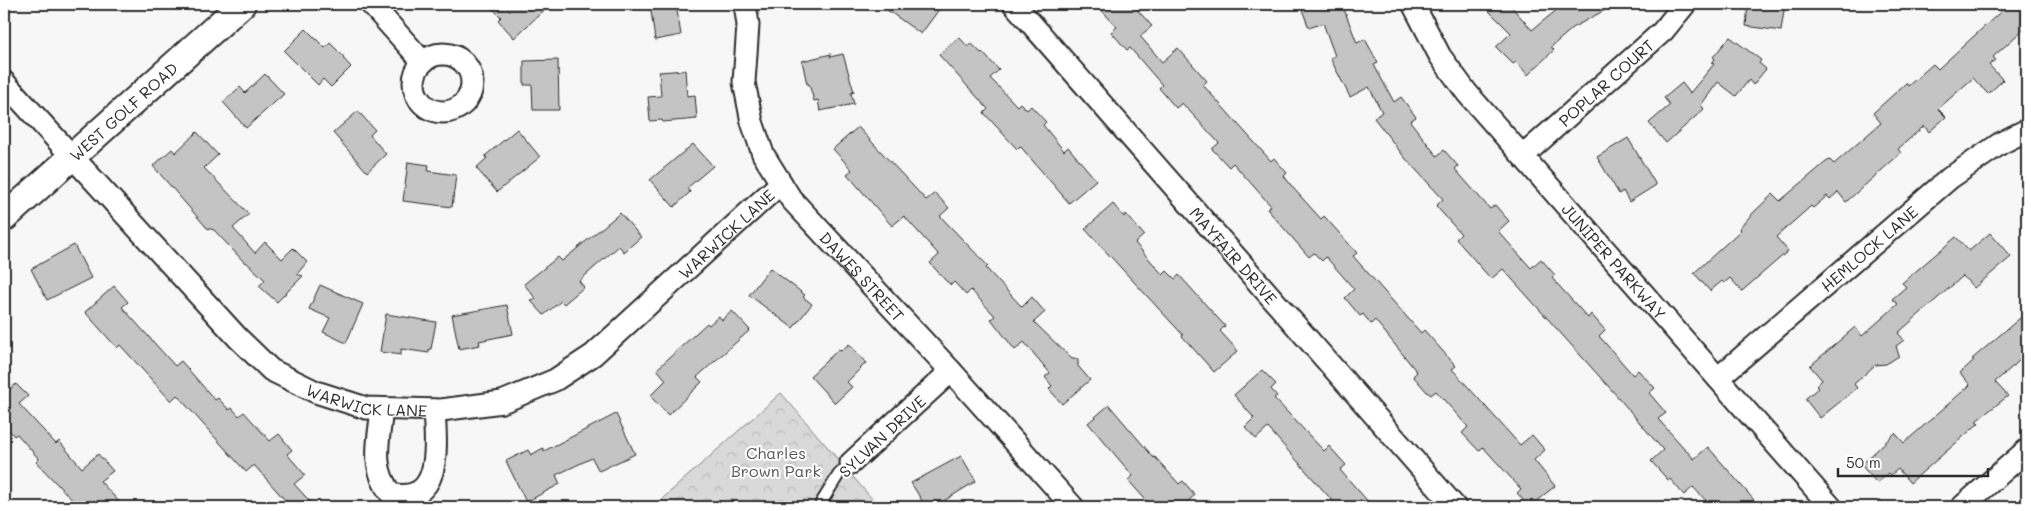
<svg xmlns="http://www.w3.org/2000/svg" width="2031" height="511" viewBox="0 0 2031 511" font-family="Mali,sans-serif">
<style>
.forest{fill:url(#forest-crowns);stroke:#828282}
.building{fill:#c4c4c4;stroke:#2b2b2b}
.lines{fill:none;stroke-linecap:round;stroke-linejoin:round}
.service-casing{stroke:#2b2b2b;stroke-width:14}
.minor-casing{stroke:#2b2b2b;stroke-width:25}
.tertiary-casing{stroke:#2b2b2b;stroke-width:30}
.service{stroke:#fff;stroke-width:10}
.minor{stroke:#fff;stroke-width:21}
.tertiary{stroke:#fff;stroke-width:26}
.labels{text-anchor:middle;dominant-baseline:central;stroke-width:4;stroke-linejoin:round;paint-order:stroke}
.street-label{font-size:16px;fill:#2b2b2b;stroke:#fff}
.park-label{font-size:16px;fill:#565656;stroke:#fff}
</style>
<defs>
<pattern id="forest-crowns" width="20" height="18" patternUnits="userSpaceOnUse" patternTransform="scale(1.25)"><rect width="20" height="18" fill="#d9d9d9"/><path d="M2 6a3 3 0 1 1 6 0M12 15a3 3 0 1 1 6 0" fill="none" stroke="#bababa"/></pattern>
</defs>
<rect width="100%" height="100%" fill="#f7f7f7"/>
<filter id="ink" filterUnits="userSpaceOnUse"><feTurbulence type="fractalNoise" baseFrequency=".02" numOctaves="2"/><feDisplacementMap in="SourceGraphic" scale="10" xChannelSelector="R" yChannelSelector="G"/><feConvolveMatrix kernelMatrix="1 2 1 2 8 2 1 2 1" color-interpolation-filters="sRGB"/></filter>
<g filter="url(#ink)">
<path class="forest" d="M781,393L879,507H653Z"/>
<g class="building">
<path d="M488,4H551L514,38L498,20L501,17Z"/>
<path d="M650,4H676L681,35L655,40Z"/>
<path d="M879,4H943L921,34Z"/>
<path d="M1096,4H1132L1152,26L1140,36L1162,62L1178,48L1207,81L1203,85L1271,161L1274,158L1287,173L1284,176L1294,189L1321,219L1324,216L1357,253L1353,256L1421,333L1424,330L1456,366L1452,369L1520,445L1532,435L1545,450L1534,460L1555,486L1529,507L1517,493L1521,489L1483,447L1479,451L1462,433L1468,427L1436,391L1431,395L1427,392L1413,376L1417,372L1375,320L1371,324L1363,314L1360,316L1345,298L1354,289L1326,257L1322,261L1314,253L1309,257L1267,209L1271,206L1233,163L1229,167L1212,149L1219,143L1182,103L1176,108L1159,88L1162,85L1130,48L1127,50L1111,32L1117,27Z"/>
<path d="M1300,4H1342L1357,43L1365,39L1378,63L1374,65L1394,102L1401,97L1416,117L1410,121L1437,156L1444,150L1458,166L1455,169L1490,209L1495,205L1509,221L1498,231L1531,268L1541,259L1555,275L1552,278L1588,318L1591,314L1605,330L1599,336L1633,375L1638,370L1655,388L1649,393L1666,413L1658,419L1694,459L1708,447L1760,507H1712L1693,487L1684,495L1670,479L1668,480L1651,461L1663,450L1617,396L1503,269L1491,279L1456,239L1461,234L1436,206L1443,199L1405,158L1374,118L1382,112L1369,87L1350,97L1330,58L1335,56L1323,23L1309,28Z"/>
<path d="M1482,4H1509L1532,30L1564,4H1616L1574,27L1551,47L1554,50L1528,75L1516,62L1513,64L1496,47L1511,33Z"/>
<path d="M1748,4H1785L1781,31L1746,26Z"/>
<path d="M2009,4H2027V26L1993,57L1996,60L1989,65L2003,80L1988,94L1973,78L1938,109L1946,117L1929,132L1924,126L1898,149L1901,153L1846,202L1838,192L1830,199L1827,196L1813,208L1811,206L1776,237L1788,251L1742,291L1730,278L1724,283L1722,281L1710,291L1694,273L1741,230L1739,228L1755,211L1773,194L1780,201L1826,162L1830,160L1834,164L1881,123L1873,113L1906,83L1908,86L1933,64L1938,69Z"/>
<path d="M306,29L325,48L330,43L344,57L343,58L351,67L331,87L323,79L318,85L284,51Z"/>
<path d="M959,37L968,47L971,43L981,53L982,52L999,70L990,78L1017,106L1020,103L1027,110L1031,106L1046,122L1043,125L1064,151L1068,147L1096,180L1069,203L1020,146L1017,149L984,113L988,109L939,55Z"/>
<path d="M1730,37L1761,60L1759,63L1766,69L1753,85L1749,80L1736,96L1718,82L1701,105L1704,109L1666,143L1649,123L1670,105L1664,98L1682,83L1690,93L1714,64L1712,63L1715,59L1713,57Z"/>
<path d="M831,54L830,57L843,54L854,92L851,93L854,104L820,111L818,100L814,101L809,84H807L802,61Z"/>
<path d="M558,60L559,110H533L532,85H524V61Z"/>
<path d="M685,70L687,96L695,95L697,119L663,122L662,120L650,121L648,97L661,96L659,72Z"/>
<path d="M265,74L284,94L246,128L223,102L240,87L245,93Z"/>
<path d="M358,111L375,130L370,135L386,154L367,172L333,133Z"/>
<path d="M858,127L926,200L935,193L949,208L940,216L988,266L986,268L1022,307L1032,297L1045,312L1034,322L1072,359H1078V366L1090,380L1062,404L1049,389L1052,386L1045,377L1050,373L1024,342L1015,350L991,319L995,316L971,290L966,295L954,282L951,285L945,280L930,263L939,255L904,216L892,226L847,174L852,170L833,149Z"/>
<path d="M517,129L540,157L497,192L476,168L487,158L485,156Z"/>
<path d="M197,132L218,155L204,168L249,214L233,228L255,253L265,242L282,259L293,248L307,262L297,274L303,276L277,302L259,286L265,280L246,262L245,263L214,230L207,228L153,166L172,149L175,153Z"/>
<path d="M1628,138L1656,185L1629,202L1623,191L1619,194L1597,157Z"/>
<path d="M693,144L713,166L687,188L690,192L674,207L650,180Z"/>
<path d="M408,162L429,165L428,171L456,175L452,207L403,201Z"/>
<path d="M1113,204L1124,217L1126,214L1144,235L1135,243L1163,275L1167,271L1175,279L1179,275L1225,326L1220,331L1238,351L1214,372L1182,336L1183,335L1085,229Z"/>
<path d="M620,213L641,237L624,252L619,246L579,281L584,287L564,304L561,301L544,315L530,300L536,299L524,284L558,257L562,261Z"/>
<path d="M1990,233L2011,257L1974,288L1963,276L1898,333L1904,340L1896,346L1899,356L1886,364L1875,365L1854,384L1857,388L1820,418L1805,399L1818,388L1816,386L1822,380L1810,366L1855,327L1862,336L1898,304L1892,299L1906,287L1902,283L1956,237L1969,251Z"/>
<path d="M74,245L91,278L47,300L31,269Z"/>
<path d="M770,268L805,295L803,297L812,304L793,328L749,295Z"/>
<path d="M320,285L363,304L346,343L323,332L330,318L309,309Z"/>
<path d="M114,286L128,302L122,307L175,366L181,361L215,400L218,398L229,410L232,408L239,416L244,412L270,441L279,434L292,450L287,454L305,475L294,484L315,507H291L254,465L246,472L177,395L171,401L120,345L117,348L85,312Z"/>
<path d="M507,305L513,334L479,341L480,345L459,349L452,315Z"/>
<path d="M732,311L750,330L697,377L702,382L668,415L650,396L666,380L657,369L707,323L709,325L719,316L722,320Z"/>
<path d="M2027,312V354L1995,382L2008,396L1976,421L1979,423L1910,483L1898,469L1891,475L1889,473L1877,483L1861,465L1895,433L1904,443L1970,385L1960,373L1974,360L1972,359Z"/>
<path d="M386,314L436,322L431,349H429V353L401,349V355L380,352Z"/>
<path d="M849,344L866,363L847,382L852,387L835,403L810,376L839,349L841,351Z"/>
<path d="M1262,370L1276,384L1271,389L1277,396L1274,398L1324,451L1329,446L1346,465L1340,470L1373,507H1338L1268,428L1256,439L1245,427L1254,418L1234,395Z"/>
<path d="M16,384L28,396L19,404L56,444L59,441L82,468L98,454L113,471L100,481L124,507H79L36,462L39,459L17,434L14,436L4,424V386L8,391Z"/>
<path d="M1109,405L1154,458L1155,457L1179,484L1183,481L1195,495L1181,507H1152L1128,480L1133,476L1088,423Z"/>
<path d="M616,414L635,454L599,471L592,458L556,475L560,484L526,502L506,461L528,450L531,455L543,448L544,451Z"/>
<path d="M961,456L976,481L934,507H926L911,483Z"/>
</g>
<g class="lines">
<g class="service-casing">
<path id="service" d="M822,507L821,503L839,474L851,463"/>
</g>
<g class="minor-casing">
<g id="minor">
<path d="M371,4L423,62"/>
<path id="s1" d="M745,4L748,25L744,82L752,122L763,154L791,199L951,371L1073,507"/>
<path id="s2" d="M1014,4L1455,507"/>
<path id="s3" d="M1413,4L1440,56L1467,93L1831,507"/>
<circle cx="443" cy="83" r="29"/>
<path id="s4" d="M4,82L238,338L271,370L316,392L366,408L441,410L502,402L555,380L593,355L781,183"/>
<path id="s5" d="M1523,156L1663,31L1685,4"/>
<path id="s6" d="M1718,378L1950,178L2001,143L2027,130"/>
<path d="M382,409C379,440 370,467 391,494C443,506 436,444 434,410"/>
<path d="M851,463L951,371"/>
<path d="M1962,507L2027,450"/>
</g>
</g>
<g class="tertiary-casing">
<g id="tertiary">
<path id="s7" d="M4,218L242,4"/>
</g>
</g>
<use href="#service" class="service"/>
<use href="#minor" class="minor"/>
<use href="#tertiary" class="tertiary"/>
</g>
</g>
<g class="labels">
<g class="street-label">
<text stroke="none"><textPath href="#s5" startOffset="111">POPLAR COURT</textPath></text>
<text stroke="none"><textPath href="#s7" startOffset="160">WEST GOLF ROAD</textPath></text>
<text stroke="none"><textPath href="#s4" startOffset="915">WARWICK LANE</textPath></text>
<text stroke="none"><textPath href="#s6" startOffset="199">HEMLOCK LANE</textPath></text>
<text stroke="none"><textPath href="#s2" startOffset="334">MAYFAIR DRIVE</textPath></text>
<text stroke="none"><textPath href="#s3" startOffset="328">JUNIPER PARKWAY</textPath></text>
<text stroke="none"><textPath href="#s1" startOffset="311">DAWES STREET</textPath></text>
<text stroke="none"><textPath href="#s4" startOffset="495">WARWICK LANE</textPath></text>
<text transform="translate(882 436) rotate(-43)">SYLVAN DRIVE</text>
</g>
<g class="park-label">
<text x="776" y="452">Charles<tspan x="776" dy="18">Brown Park</tspan></text>
</g>
</g>
<rect width="2031" height="511" fill="none" stroke="#fff" stroke-width="20"/>
<rect x="10" y="10" width="2011" height="491" fill="none" stroke="#2b2b2b" stroke-width="2" filter="url(#ink)"/>
<path d="M1838 468v8h150v-8" fill="none" stroke="#2b2b2b" stroke-width="2.5"/>
<text x="1846" y="468" font-size="15" fill="#2b2b2b" stroke="#ffffff" stroke-width="4" paint-order="stroke">50 m</text>
</svg>
